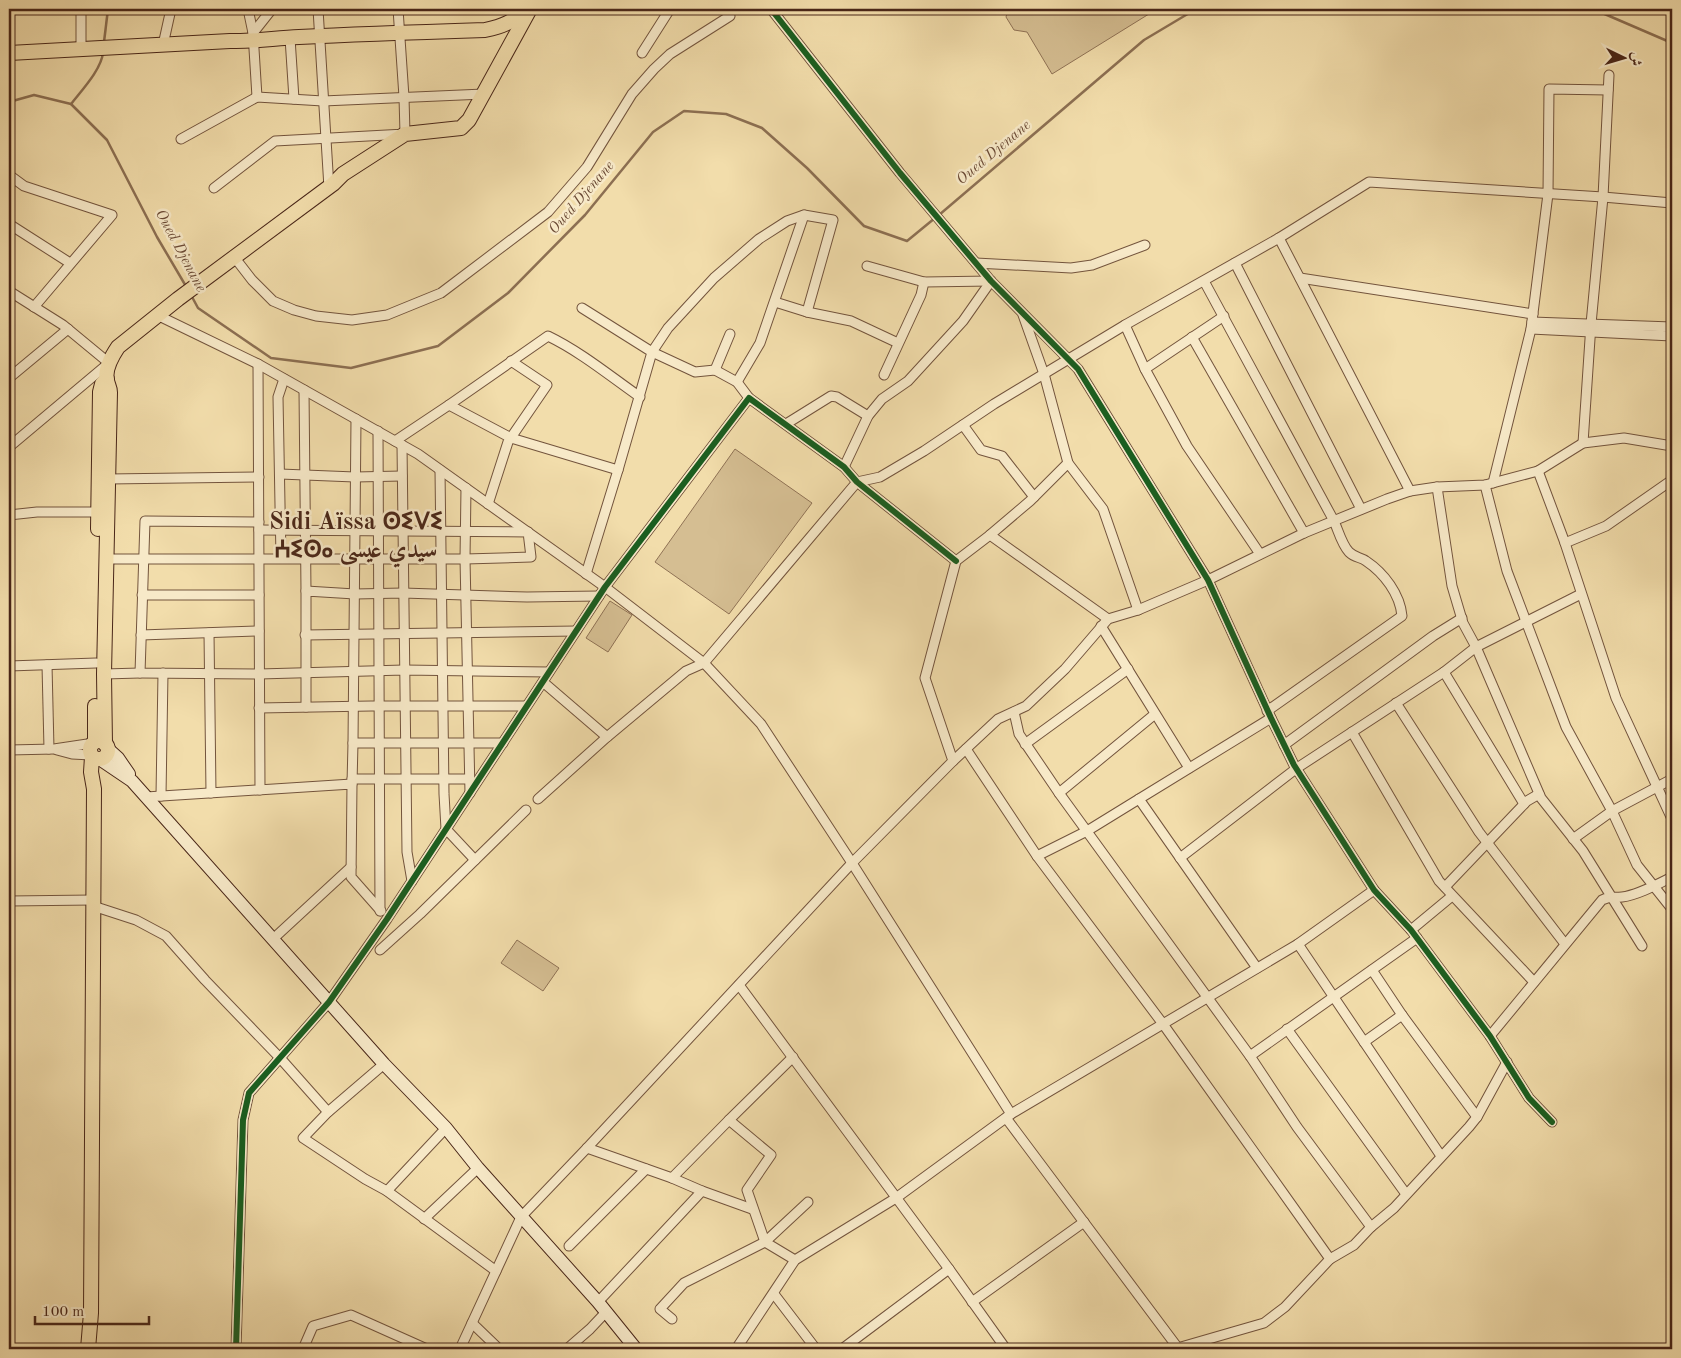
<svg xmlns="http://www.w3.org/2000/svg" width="1681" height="1358" viewBox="0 0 1681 1358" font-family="'Old Standard TT',Amiri,'Noto Sans Tifinagh',serif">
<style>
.green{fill:#d5be92;stroke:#8f7255}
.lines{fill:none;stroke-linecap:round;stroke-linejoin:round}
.stream{stroke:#8c6f52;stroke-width:2.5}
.street-casing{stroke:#73543d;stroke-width:11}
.secondary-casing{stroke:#492618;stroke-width:14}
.primary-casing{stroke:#492618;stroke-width:16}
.street{stroke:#f7e9c8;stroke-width:9}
.secondary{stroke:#f7e9c8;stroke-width:12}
.primary{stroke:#f2ddab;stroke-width:14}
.cycleway-casing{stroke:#f7e9c8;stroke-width:9}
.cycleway{stroke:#1b5e20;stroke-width:6}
.labels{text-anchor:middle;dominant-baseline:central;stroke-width:5;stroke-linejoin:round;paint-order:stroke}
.water-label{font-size:15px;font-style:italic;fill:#6b4a35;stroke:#f7e9c8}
.town-label{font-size:24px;font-weight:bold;fill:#492618;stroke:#f7e9c8}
</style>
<rect width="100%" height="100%" fill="#f2ddab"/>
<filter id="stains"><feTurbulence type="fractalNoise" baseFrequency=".004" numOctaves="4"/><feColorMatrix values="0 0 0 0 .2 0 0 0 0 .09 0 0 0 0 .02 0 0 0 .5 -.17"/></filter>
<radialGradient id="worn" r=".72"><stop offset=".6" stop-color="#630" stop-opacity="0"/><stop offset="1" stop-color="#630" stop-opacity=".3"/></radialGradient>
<g class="green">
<path d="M1008,9H1157L1052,74L1027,32L1014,30L1006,17Z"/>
<path d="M735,449L812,503L729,614L655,562Z"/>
<path d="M610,601L632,615L608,652L586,638Z"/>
<path d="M517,940L559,968L543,991L501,963Z"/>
</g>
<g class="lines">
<g class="stream">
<path d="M1593,9L1672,43"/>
<path d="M104,42L108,9"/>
<path d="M9,102L34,95L71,104L107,140L157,237L187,288"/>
<path d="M71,104C81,91 102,69 103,52"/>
<path d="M939,215L1144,40L1196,9"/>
<path d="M191,295L198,308L271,358L351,368L438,346L508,293L585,215L653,132L684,111L726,114L762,128L807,168L864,226L907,241L935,218"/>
</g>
<g class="street-casing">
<g id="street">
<path d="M81,9V48"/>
<path d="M248,9L253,33"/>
<path d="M318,9L329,188"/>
<path d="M771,9L900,173L991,281L1078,369L1208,580L1271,718L1294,765L1374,890L1411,930L1490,1036L1529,1098L1552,1122"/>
<path d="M290,38L294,99"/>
<path d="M163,45L171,9"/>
<path d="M642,53L670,9"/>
<path d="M257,97L253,33L272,9"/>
<path d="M181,139L257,97L323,101L484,94"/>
<path d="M9,175L24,186L112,215L34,307"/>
<path d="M214,188L275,141L405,134L404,97L398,9"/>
<path d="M9,224L70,263"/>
<path d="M1279,238L1410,491"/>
<path d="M235,258L252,280L273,301L294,310L316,316L352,320L387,315L441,293L548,212L587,167L632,94L654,69L670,54L730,16"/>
<path d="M976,263L1071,268L1092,265L1145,245"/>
<path d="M1235,263L1361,509"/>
<path d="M867,266L924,282L991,281"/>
<path d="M1300,278L1533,314"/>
<path d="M1204,281L1334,521C1338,530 1342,545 1349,552C1355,558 1361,557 1366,561C1384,573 1400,594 1402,616L1267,711"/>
<path d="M9,291L63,325L109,363L9,447"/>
<path d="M775,302L807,312L851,321L898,343"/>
<path d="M157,315L258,364L418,454L605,587L704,663L761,724L852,863L1011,1114"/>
<path d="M1023,315L1044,374L1068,463"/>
<path d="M1532,322L1672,327"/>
<path d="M1125,325L1145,369L1187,446L1260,554"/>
<path d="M1531,329L1672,336"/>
<path d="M1192,337L1304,533"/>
<path d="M258,364L260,790"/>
<path d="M1145,369L1224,316"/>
<path d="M715,370L730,334"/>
<path d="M884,375L921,295L924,282"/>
<path d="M9,378L68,329"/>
<path d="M737,382L760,343L804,215"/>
<path d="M304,390L306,591"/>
<path d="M749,398L737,382L715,370L695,372L652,352L668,328L714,278L759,239L787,221L804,215L833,220L807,312"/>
<path d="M449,405L511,438L618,470L652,352L582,308"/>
<path d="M356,419L353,743H503"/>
<path d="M786,424L831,396L837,397L868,416"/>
<path d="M963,425L981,450L1002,456L1034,497"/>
<path d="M378,431L380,911"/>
<path d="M395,441L449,405L548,336C581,352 610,376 640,397"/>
<path d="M1583,443L1591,324L1603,197L1609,75"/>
<path d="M402,445L407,852L412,881"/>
<path d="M844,467L868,416L882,399L908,381L963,321L991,281"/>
<path d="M440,470L444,794L446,829L475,860"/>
<path d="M1538,471L1565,543L1616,698L1672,819"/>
<path d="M280,474L355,477L402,476"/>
<path d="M108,479L259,477"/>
<path d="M1493,483L1531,329L1548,194L1549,89L1608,90"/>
<path d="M1485,485L1507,571L1566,727L1612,811L1637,865L1672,909"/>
<path d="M1437,487L1452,586L1463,623L1476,647L1541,798L1583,851L1642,946"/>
<path d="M466,488L465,559L470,793"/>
<path d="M488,504L508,442L547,385L511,361"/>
<path d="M9,515L37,512H98"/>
<path d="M259,522L145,521L140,673L259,674L404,670L549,672"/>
<path d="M990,535L1030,501L1068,463L1103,509L1138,610"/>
<path d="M1565,543L1606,526L1672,480"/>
<path d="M281,558L278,397L284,379"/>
<path d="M107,559H465L531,557L528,532L259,530"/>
<path d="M586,574L618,470"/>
<path d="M142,595H259"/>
<path d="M1101,626L1189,768"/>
<path d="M209,633L211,793"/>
<path d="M141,635L259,631"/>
<path d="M305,635L576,631"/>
<path d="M47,665L49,749"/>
<path d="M9,666L96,663"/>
<path d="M1444,672L1524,804"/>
<path d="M104,674L140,673"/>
<path d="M543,682L607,737"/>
<path d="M1396,703L1479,832L1565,944"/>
<path d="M306,707V591L355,594L403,593L527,597L599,596"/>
<path d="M259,708L371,706H526"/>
<path d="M1014,712L1019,734L1059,793L1250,1056L1297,1127L1371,1227"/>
<path d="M1352,732L1439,881L1534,982"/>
<path d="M1025,744L1128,669"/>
<path d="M1284,745L1433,636L1462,618"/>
<path d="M966,749L1037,856L1163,1024L1330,1259"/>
<path d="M9,750L54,749L94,743"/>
<path d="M57,750L72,754L91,755"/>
<path d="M953,761L998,719L1026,706L1065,669L1108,619L1138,610L1208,580L1304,533L1387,499L1410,491L1437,487L1485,485L1538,471L1583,443L1624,438L1672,446"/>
<path d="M352,779H469"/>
<path d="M352,784L353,743"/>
<path d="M1059,793L1155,714"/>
<path d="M161,796L163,673"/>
<path d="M146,797L352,784L351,877L381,911"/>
<path d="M538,799L607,737L686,671L704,663L857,482L880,477L924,451L994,404L1125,325L1279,238L1369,182L1603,197L1672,203"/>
<path d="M1573,839L1612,811L1672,779"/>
<path d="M1037,856L1087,831L1139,799"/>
<path d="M1180,858L1297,768L1444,672L1476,647L1581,594"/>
<path d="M1445,887L1527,801L1539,794"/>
<path d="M9,901L93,900"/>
<path d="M93,906L136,920L166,936L205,980L281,1059L328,1112"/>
<path d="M1411,930L1452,896"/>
<path d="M273,939L351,867"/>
<path d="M1298,944L1441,1156"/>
<path d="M380,950L420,914L526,810"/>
<path d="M1257,968L1139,799L1271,718"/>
<path d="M1372,970L1402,1015L1477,1117"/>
<path d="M739,985L949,1269L1006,1349"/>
<path d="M1287,1029L1406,1194"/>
<path d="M1490,1036L1602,900C1610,896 1614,898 1622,897C1638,895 1658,884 1672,877"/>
<path d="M1364,1042L1402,1015"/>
<path d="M1250,1056L1417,938"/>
<path d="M384,1064L328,1112L303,1138L365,1179L387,1191L496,1271"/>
<path d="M1006,1118L1178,1348"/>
<path d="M729,1120L793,1057"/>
<path d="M587,1148L672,1178L729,1120L771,1155L747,1190L765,1242L795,1260"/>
<path d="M672,1178L702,1191"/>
<path d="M387,1191L446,1128"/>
<path d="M424,1219L478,1168"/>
<path d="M569,1246L646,1169"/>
<path d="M774,1294L816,1349"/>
<path d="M598,1302L702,1191L752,1209"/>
<path d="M972,1302L1084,1222"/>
<path d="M672,1319L660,1309L684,1283L765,1242L808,1202"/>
<path d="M472,1323L499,1349"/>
<path d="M236,1349L243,1120L249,1093L329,1002L387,919L605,587L749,398L844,467L857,482L956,561"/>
<path d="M303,1349L313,1326L351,1315L427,1349"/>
<path d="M460,1349L521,1217L587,1148L852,863L953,761L925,678L956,561L990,535L1108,619"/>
<path d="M567,1349L590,1329L606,1312"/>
<path d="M736,1349L795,1260L896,1198L1011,1114L1298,944L1374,890"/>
<path d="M842,1349L949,1269"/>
<path d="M1174,1349L1264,1323L1285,1307L1330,1259L1354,1245L1371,1227L1394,1208L1469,1127L1477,1117L1507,1062"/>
</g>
</g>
<g class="secondary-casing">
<g id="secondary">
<path d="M108,749L118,758L129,774"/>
<path d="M101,760L132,781L384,1064L446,1128L478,1168L598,1302L636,1349"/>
</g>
</g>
<g class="primary-casing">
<g id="primary">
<path d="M9,53L230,41C253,42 275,38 299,37C361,34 423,32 485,30C504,26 512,22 526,10"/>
<path d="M98,529L100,392L102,384L107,379"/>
<circle cx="99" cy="750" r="9"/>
<path d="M95,742V706"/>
<path d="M105,744L104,674L110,392C110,388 108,385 107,381C104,369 112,356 118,347L178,299L333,184L343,174L405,134L461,128L469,120L530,9"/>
<path d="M88,1349L91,1313L94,789L91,772L92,757"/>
</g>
</g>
<use href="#street" class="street"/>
<use href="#secondary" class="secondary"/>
<use href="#primary" class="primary"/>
<g class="cycleway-casing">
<g id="cycleway">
<path d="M771,9L900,173L991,281L1078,369L1208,580L1271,718L1294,765L1374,890L1411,930L1490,1036L1529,1098L1552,1122"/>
<path d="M236,1349L243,1120L249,1093L329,1002L387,919L605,587L749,398L844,467L857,482L956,561"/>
</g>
</g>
<use href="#cycleway" class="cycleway"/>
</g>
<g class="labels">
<g class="water-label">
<text transform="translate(994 153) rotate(-40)">Oued Djenane</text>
<text transform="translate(582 198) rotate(-49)">Oued Djenane</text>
<text transform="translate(180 251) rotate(62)">Oued Djenane</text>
</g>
<g class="town-label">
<text x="356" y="523">Sidi Aïssa ⵙⵉⴸⵉ<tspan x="356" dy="28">ⵄⵉⵙⴰ سيدي عيسى</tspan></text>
</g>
</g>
<rect width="1681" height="1358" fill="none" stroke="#f2ddab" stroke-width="30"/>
<rect x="10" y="10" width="1661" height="1338" fill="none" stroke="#492618" stroke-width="2.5"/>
<rect x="15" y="15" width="1651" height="1328" fill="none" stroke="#492618"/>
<g transform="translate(1624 58) rotate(95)" stroke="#f7e9c8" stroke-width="4" paint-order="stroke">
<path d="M0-4L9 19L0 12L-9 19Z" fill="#492618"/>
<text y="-8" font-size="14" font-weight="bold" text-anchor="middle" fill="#492618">ش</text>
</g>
<path d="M35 1316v8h114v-8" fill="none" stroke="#492618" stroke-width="2.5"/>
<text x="42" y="1316" font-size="15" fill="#492618" stroke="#f7e9c8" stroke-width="4" paint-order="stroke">100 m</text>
<rect width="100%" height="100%" filter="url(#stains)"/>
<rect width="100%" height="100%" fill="url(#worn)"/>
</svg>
